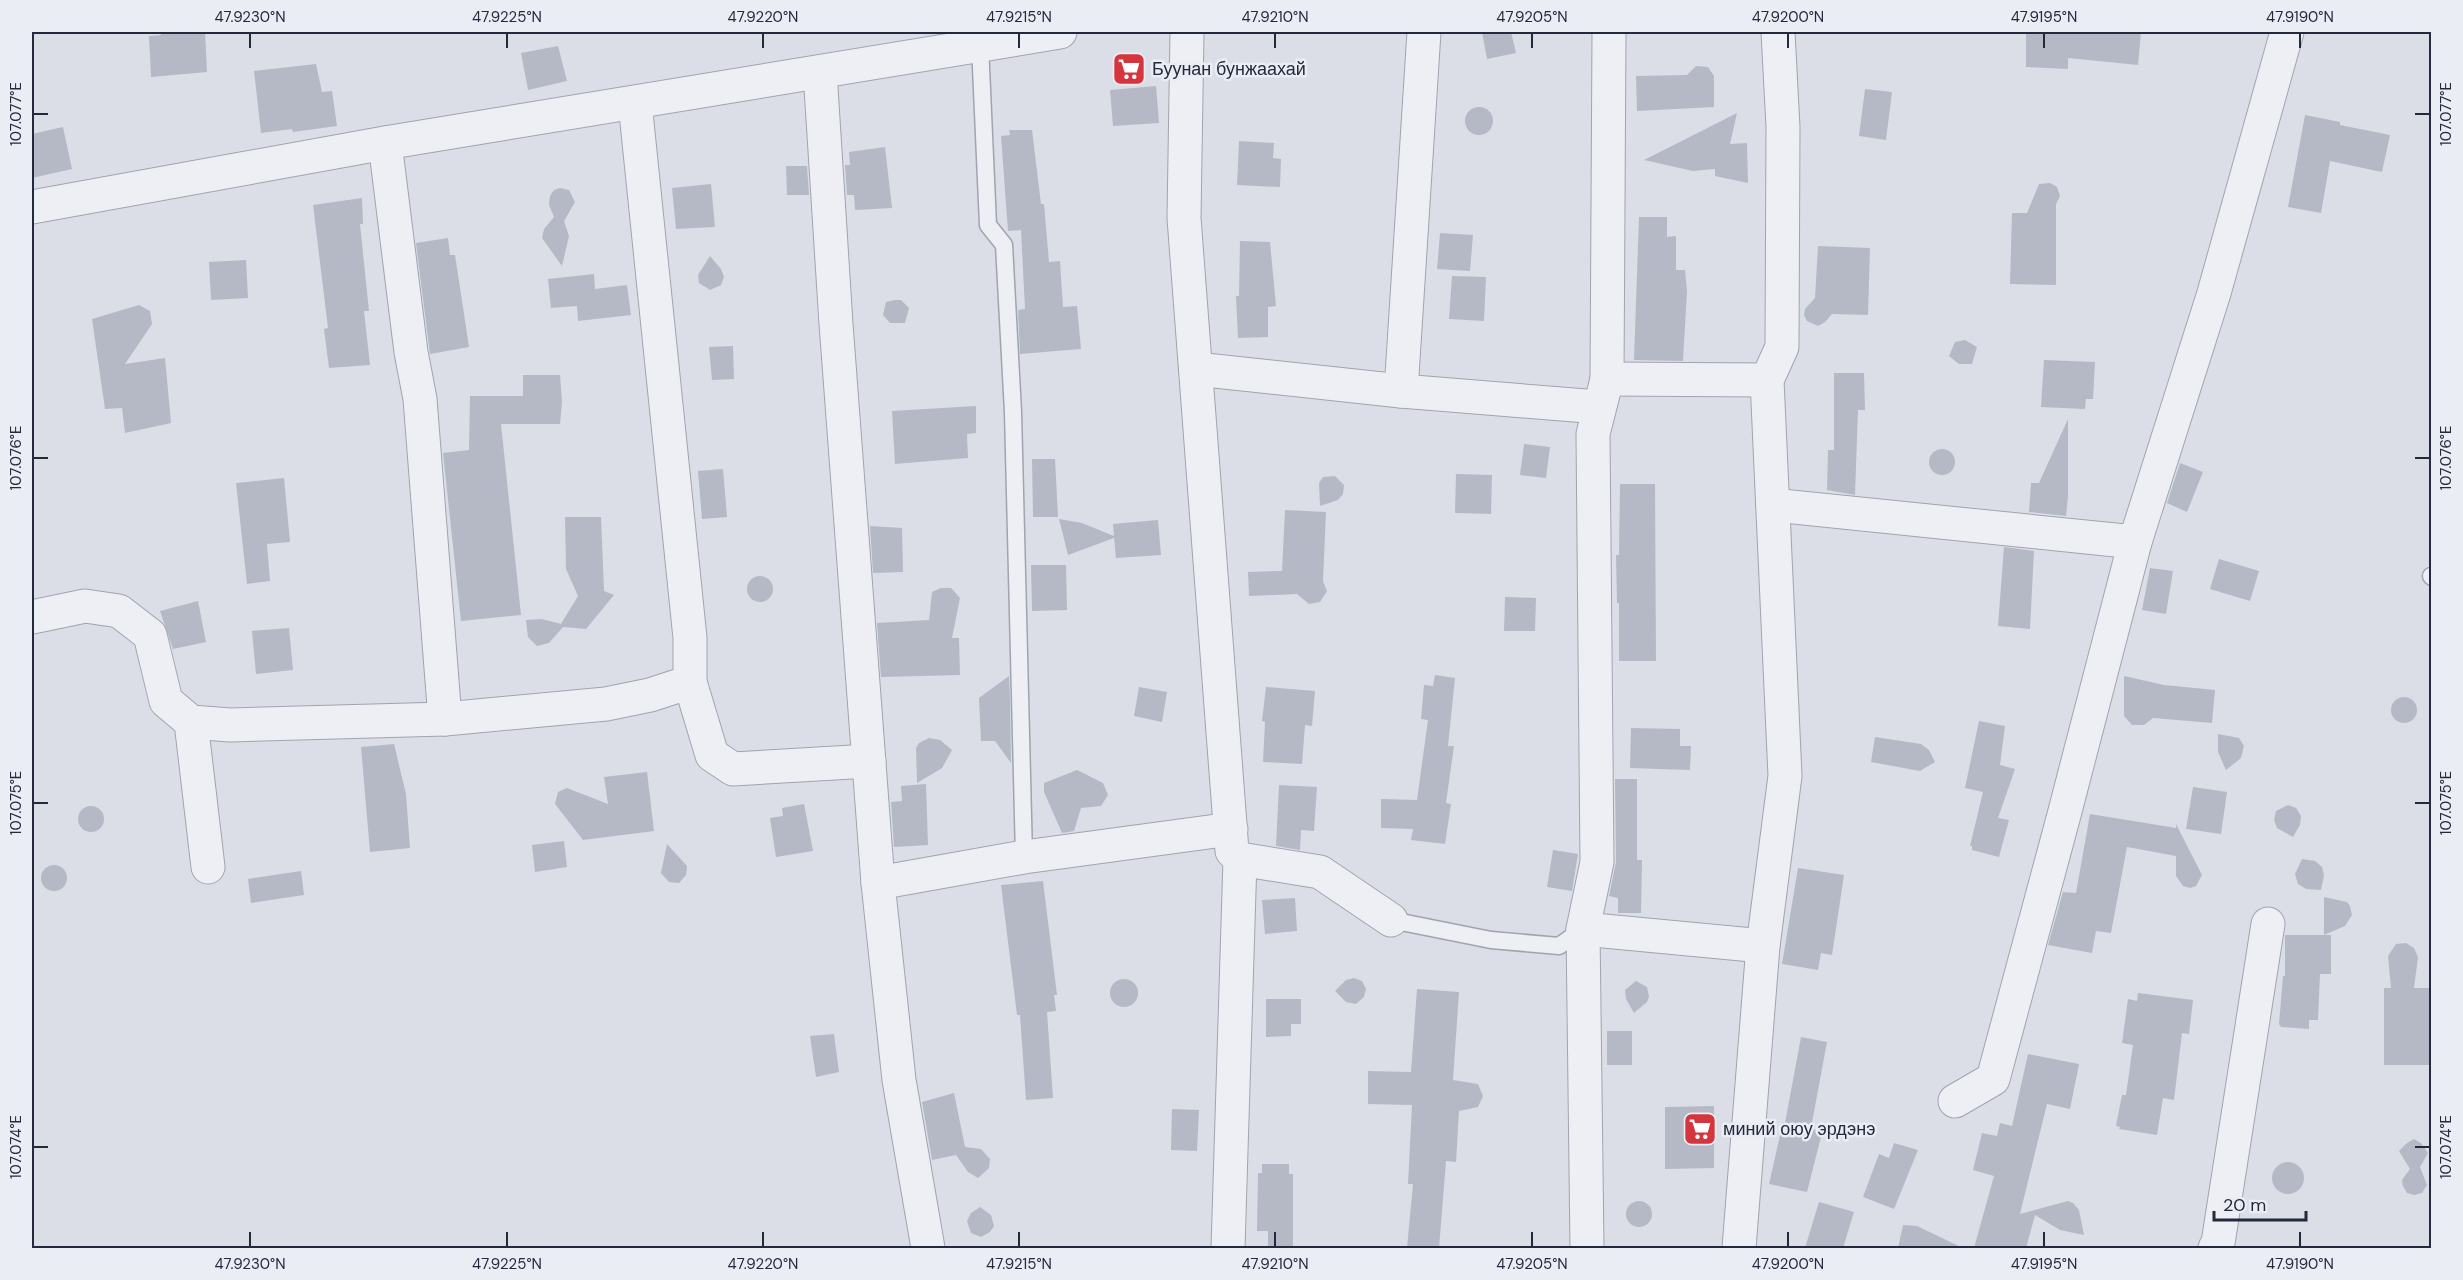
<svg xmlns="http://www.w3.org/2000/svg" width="2463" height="1280" viewBox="0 0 2463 1280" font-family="'DM Sans',sans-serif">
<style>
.building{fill:#b5b9c6}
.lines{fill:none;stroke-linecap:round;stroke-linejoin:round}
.service-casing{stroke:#a0a4b0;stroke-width:19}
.minor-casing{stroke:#a0a4b0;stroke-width:35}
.service{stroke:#eeeff5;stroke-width:16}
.minor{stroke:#eeeff5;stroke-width:33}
.ticks{fill:none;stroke:#242a3d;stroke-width:2}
.labels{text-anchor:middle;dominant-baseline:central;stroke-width:5;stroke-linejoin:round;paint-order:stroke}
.poi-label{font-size:18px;fill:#242a3d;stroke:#eaedf4;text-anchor:start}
.neatline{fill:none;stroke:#242a3d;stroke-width:2}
.ticks-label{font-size:15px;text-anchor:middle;fill:#242a3d}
</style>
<rect width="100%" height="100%" fill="#dbdee6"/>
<g class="building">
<path d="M161,32H205L207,72L151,77L149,36L161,35Z"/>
<path d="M1482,32H1511L1516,53L1487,59Z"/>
<path d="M2026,32H2141L2138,65L2068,58V69L2026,67Z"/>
<path d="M558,46L567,81L528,90L521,53Z"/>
<path d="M316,64L322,92L332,91L337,126L293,132L292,129L261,133L254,71Z"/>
<path d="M1696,66L1708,67L1714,76V107L1637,111L1636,76L1687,75Z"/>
<path d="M1156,86L1159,123L1113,126L1110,90Z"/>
<path d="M1865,89L1892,92L1886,140L1859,136Z"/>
<circle cx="1479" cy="121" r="14"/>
<path d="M1737,113L1730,144L1747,143L1748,183L1715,176V169L1693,171L1644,160Z"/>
<path d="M2305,115L2340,122V125L2390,135L2382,172L2330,161L2321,213L2288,207Z"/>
<path d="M63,127L72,169L32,178V134Z"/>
<path d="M1009,130H1032L1041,204H1044L1049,262L1060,261L1063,307L1077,306L1081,349L1020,354L1018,310L1025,309L1021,230L1008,231L1001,136L1010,135Z"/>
<path d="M1239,141L1274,143L1273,158L1281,159L1280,187L1237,185Z"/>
<path d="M885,147L892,208L855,210L854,195H847L845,165H850L849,152Z"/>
<path d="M786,166H807L809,195H787Z"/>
<path d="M2050,183L2057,187L2060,196L2056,204V285L2010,284L2012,213H2027L2039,184Z"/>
<path d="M711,184L715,227L676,229L672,188Z"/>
<path d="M560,188L569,190L575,202L564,221L569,236L562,266L542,238L544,229L554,217L549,205L550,196L554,190Z"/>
<path d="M362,198L363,224H360L369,311H364L370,365L329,368L324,329L328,328L313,205Z"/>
<path d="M1639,217H1667V237L1676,236V270H1685L1687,291L1683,361L1634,360Z"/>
<path d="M1440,233L1473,235L1470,271L1437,269Z"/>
<path d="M448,238L450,255H455L469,347L430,354L416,243Z"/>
<path d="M1240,241L1270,242L1276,306L1268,307V337L1238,338L1236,296H1239Z"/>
<path d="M1818,246L1870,248L1868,315L1832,314L1825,322L1818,326L1807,321L1804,315L1805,309L1815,298Z"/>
<path d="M710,256L721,269L724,277L721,285L710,290L699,283L698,275Z"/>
<path d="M246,260L248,298L211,300L209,262Z"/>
<path d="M594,274L595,289L627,285L631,315L578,321L577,306L551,308L548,279Z"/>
<path d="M1452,276L1486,277L1484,321L1449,319Z"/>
<path d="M895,300H901L909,308L905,323H890L883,315L886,302Z"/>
<path d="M139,305L150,311L152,324L125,364L165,358L171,423L125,433L122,408L105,409L92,319Z"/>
<path d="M1965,340L1977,347L1972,364H1959L1949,356L1955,342Z"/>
<path d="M733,346L734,379L712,380L709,347Z"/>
<path d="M2044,360L2095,362L2093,399H2086L2085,409L2041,407Z"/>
<path d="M1834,373H1864L1865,410H1858L1855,495L1827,490L1828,450H1834Z"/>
<path d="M523,375H560L562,402L560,424H501L521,615L461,621L443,453L469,450L470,396H523Z"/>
<path d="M976,406V433L967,434L968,458L895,464L892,411Z"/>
<path d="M2068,419V496L2066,516L2029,512L2031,483H2039Z"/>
<path d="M1524,444L1550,447L1546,478L1520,475Z"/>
<circle cx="1942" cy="462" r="13"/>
<path d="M1032,459H1055L1058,517H1033Z"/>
<path d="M2180,463L2203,472L2187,512L2167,503Z"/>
<path d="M723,469L727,517L702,519L698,471Z"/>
<path d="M1456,474L1492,475L1491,514L1455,513Z"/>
<path d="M1335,476L1344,485L1343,494L1338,500L1320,506L1319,483L1323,477Z"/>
<path d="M284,478L290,542L267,544L270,581L247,584L236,483Z"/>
<path d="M1620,484H1655L1656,661H1619V603H1617L1616,555H1619Z"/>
<path d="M1285,510L1326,512L1323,581L1327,591L1320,602L1309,604L1297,594L1249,596L1248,572L1282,571Z"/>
<path d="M565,517H601L604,591L614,595L586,629L563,627L549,643L537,646L528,637L526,620L542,619L561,624L578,596L566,569Z"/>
<path d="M1059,519L1082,523L1114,536L1113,524L1158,520L1161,555L1116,558L1114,538L1068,555Z"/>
<path d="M870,526L902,528L903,572L873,573Z"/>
<path d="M2004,547L2034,551L2030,629L1998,626Z"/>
<path d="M2219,559L2259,571L2250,601L2210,589Z"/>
<path d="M1031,565H1066L1067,610L1032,611Z"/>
<path d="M2150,568L2173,571L2166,614L2142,610Z"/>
<circle cx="760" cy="589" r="13"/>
<path d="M941,588H951L960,598L952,638H959L960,675L881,677L877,623L929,620L932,592Z"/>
<path d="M1505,597L1536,598L1535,631H1504Z"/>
<path d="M198,601L206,642L173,649L160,611Z"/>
<path d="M289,628L293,670L256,674L252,631Z"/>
<path d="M1435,675L1455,678L1448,746H1454L1446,803L1451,804L1445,844L1411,840L1413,829L1381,828V799L1417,800L1428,720L1421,719L1424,685L1433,686Z"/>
<path d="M1009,676L1010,700L1011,763L995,741H981L979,698Z"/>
<path d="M2124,676L2164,685L2215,690L2212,723L2153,718L2144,725H2132L2124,716Z"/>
<path d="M1139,687L1167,692L1162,722L1134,716Z"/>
<path d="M1266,687L1315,691L1312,726L1305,725L1302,764L1263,762L1265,722L1262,721Z"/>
<circle cx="2404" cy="710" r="13"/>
<path d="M1979,721L2005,726L2000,765L2015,769L1998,818L2009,820L1999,857L1972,850V846H1970L1983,792L1965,788Z"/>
<path d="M1631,728L1680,729V746H1691L1690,770L1630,768Z"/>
<path d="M2218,734L2239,738L2244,746L2241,758L2226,770L2218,752Z"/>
<path d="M1875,737L1921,744L1929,750L1935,762L1920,771L1871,762Z"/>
<path d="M929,738L940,740L952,750L942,768L917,783L916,748L919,743Z"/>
<path d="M394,744L406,794L410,848L370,852L361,747Z"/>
<path d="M1077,770L1103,783L1108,795L1101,806L1081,808L1074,831L1062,833L1044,792V783Z"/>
<path d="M647,772L654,831L583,840L555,804L558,792L567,788L608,804L604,777Z"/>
<path d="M1615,779H1637V860H1642L1641,913H1618V898L1609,896L1616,862Z"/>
<path d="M926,784L928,845L894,847L891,802L902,801L901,786Z"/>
<path d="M1279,785L1317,787L1314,831L1301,830L1300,850L1276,846Z"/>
<path d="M2193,787L2227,792L2221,834L2186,829Z"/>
<path d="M804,804L813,851L776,857L770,818L783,816L782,808Z"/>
<path d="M2288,805L2296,808L2301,816L2300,825L2293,837L2277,828L2274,820L2276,811Z"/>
<circle cx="91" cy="819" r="13"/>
<path d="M2090,814L2176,828V824L2202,875L2196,886L2190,888L2183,886L2176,876V856L2127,847L2111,933L2096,931L2092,953L2048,945L2063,892L2076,893Z"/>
<path d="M564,841L567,867L535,872L532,845Z"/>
<path d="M667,844L687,866L686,875L679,883L669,882L661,873Z"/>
<path d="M1553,850L1578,854L1572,891L1547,887Z"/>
<path d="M2302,859L2315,861L2322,867L2324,875L2321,890L2306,889L2298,884L2295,874Z"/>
<circle cx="54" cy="878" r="13"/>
<path d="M1798,868L1844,875L1832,955L1821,953L1818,970L1782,964Z"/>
<path d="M301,871L304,895L251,903L248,879Z"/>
<path d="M1043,881L1057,995H1054L1056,1011L1047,1012L1053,1098L1026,1100L1020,1015H1017L1001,885Z"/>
<path d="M2324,897L2347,902L2350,906L2352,915L2345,926L2324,935Z"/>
<path d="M1295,898L1297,931L1265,934L1262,900Z"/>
<path d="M2285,935H2331V974H2320L2318,1020H2309V1029L2281,1027L2279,1024L2283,976H2285Z"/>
<path d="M2406,943L2414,948L2418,957L2414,988H2431L2432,1065H2384V988H2391L2388,956L2396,944Z"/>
<path d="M1354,978L1362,981L1366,989L1364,997L1356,1004L1346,1002L1335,991L1346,980Z"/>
<circle cx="1124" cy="993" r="14"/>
<path d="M1636,981L1647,987L1649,997L1647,1002L1634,1013L1626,999L1625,990Z"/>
<path d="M1417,989L1459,992L1453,1080L1478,1084L1483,1096L1478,1107L1459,1111L1456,1162L1446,1161L1439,1248H1407L1413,1184H1408L1412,1105L1368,1104V1071L1411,1072Z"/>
<path d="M2138,993L2193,1000L2189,1034L2182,1033L2174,1100L2163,1098L2157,1135L2119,1129L2120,1127L2116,1126L2122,1095H2126L2133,1045L2122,1043L2128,999L2137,1001Z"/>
<path d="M1266,999H1301V1024H1291V1036L1266,1037Z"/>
<rect x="1607" y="1031" width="25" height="34"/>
<path d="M834,1034L839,1072L816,1077L810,1036Z"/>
<path d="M1801,1037L1827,1042L1811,1128L1822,1133L1807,1192L1769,1184L1783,1122L1785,1123Z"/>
<path d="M2028,1054L2079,1064L2070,1109L2047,1104L2020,1214L2068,1201L2073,1203L2079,1210L2084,1235L2060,1230L2035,1215L2026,1248H1974L1994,1176L1973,1170L1982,1133L1997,1136L2000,1123L2012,1126Z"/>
<path d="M954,1093L965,1147L981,1149L990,1159L989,1168L978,1178L968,1172L956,1155L932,1160L922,1102Z"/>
<path d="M1714,1106V1168L1665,1169V1107Z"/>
<path d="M1172,1109L1199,1110L1197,1151L1171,1150Z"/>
<path d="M2414,1139L2421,1143L2428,1153L2420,1167L2427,1185L2422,1193L2414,1195L2407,1193L2403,1186L2402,1180L2410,1169L2399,1151L2407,1143Z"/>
<path d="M1894,1143L1918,1150L1894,1209L1863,1197L1879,1154L1889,1158Z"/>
<circle cx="2288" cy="1178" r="16"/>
<path d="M1262,1164H1289V1174H1293V1248H1268V1231H1257L1258,1173H1262Z"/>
<circle cx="1639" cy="1214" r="13"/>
<path d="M1819,1202L1854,1212L1843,1248H1805Z"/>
<path d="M980,1207L991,1215L994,1226L990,1232L981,1237L971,1233L967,1221L971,1213Z"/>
<path d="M1903,1225L1917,1226L1963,1248H1898Z"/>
</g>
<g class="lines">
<g class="service-casing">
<g id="service">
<path d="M980,45L988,225L1004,245L1013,412L1024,857"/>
<path d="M2431,576L2432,577"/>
<path d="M1391,920L1491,940L1559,946L1583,929"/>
</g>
</g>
<g class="minor-casing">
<g id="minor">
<path d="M1187,32L1184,218L1232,851L1240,859L1228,1248"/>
<path d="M820,72L836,324L878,883L899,1080L928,1248"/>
<path d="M635,103L690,638V682"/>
<path d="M385,143L411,352L420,399L445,719"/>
<path d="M32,207L385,143L1060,32"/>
<path d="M1196,369L1401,391L1599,407"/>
<path d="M1607,379L1767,380"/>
<path d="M1401,391L1424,32"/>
<path d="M1773,505L2135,542"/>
<path d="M32,617L85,606L119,611L150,635L166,701L191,722L230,725L445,719L606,704L650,695L690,682L712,755L733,769L869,761"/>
<path d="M191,722L208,867"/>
<path d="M1240,859L1320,872L1391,920"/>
<path d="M878,883L1024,857L1231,829"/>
<path d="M1583,929L1763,946"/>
<path d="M1955,1101L1993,1079L2064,815L2135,542L2214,293L2287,32"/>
<path d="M1587,1248L1583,929L1597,862L1593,434L1607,379L1609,32"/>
<path d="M1739,1248L1763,946L1785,776L1767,380L1782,347L1783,127L1778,32"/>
<path d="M2215,1248L2218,1243L2268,924"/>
</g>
</g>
<use href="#service" class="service"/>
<use href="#minor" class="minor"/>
</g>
<path class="ticks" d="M250,33V48M507,33V48M763,33V48M1019,33V48M1275,33V48M1532,33V48M1788,33V48M2044,33V48M2300,33V48M33,114H48M2415,114H2430M33,458H48M2415,458H2430M33,803H48M2415,803H2430M33,1147H48M2415,1147H2430M250,1232V1247M507,1232V1247M763,1232V1247M1019,1232V1247M1275,1232V1247M1532,1232V1247M1788,1232V1247M2044,1232V1247M2300,1232V1247"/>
<defs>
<g id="supermarket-square" transform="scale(1.725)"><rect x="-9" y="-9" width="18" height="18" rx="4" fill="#d5363d" stroke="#eaedf4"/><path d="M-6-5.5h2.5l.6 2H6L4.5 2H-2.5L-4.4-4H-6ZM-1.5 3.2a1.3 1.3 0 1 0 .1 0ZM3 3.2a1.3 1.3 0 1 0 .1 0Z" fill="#fff"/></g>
</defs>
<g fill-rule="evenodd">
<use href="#supermarket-square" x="1129" y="69"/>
<use href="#supermarket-square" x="1700" y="1129"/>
</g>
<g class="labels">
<g class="poi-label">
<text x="1152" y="69">Буунан бунжаахай</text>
<text x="1723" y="1129">миний оюу эрдэнэ</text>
</g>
</g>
<rect width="2463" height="1280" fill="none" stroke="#eaedf4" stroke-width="66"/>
<path d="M2214 1211v9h92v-9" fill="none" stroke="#242a3d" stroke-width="3"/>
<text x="2223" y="1211" font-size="18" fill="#242a3d" stroke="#eaedf4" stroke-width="4.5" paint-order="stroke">20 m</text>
<rect x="33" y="33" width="2397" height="1214" class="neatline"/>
<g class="ticks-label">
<text x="250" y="22">47.9230°N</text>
<text x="507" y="22">47.9225°N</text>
<text x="763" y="22">47.9220°N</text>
<text x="1019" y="22">47.9215°N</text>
<text x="1275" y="22">47.9210°N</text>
<text x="1532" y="22">47.9205°N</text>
<text x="1788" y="22">47.9200°N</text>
<text x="2044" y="22">47.9195°N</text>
<text x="2300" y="22">47.9190°N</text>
<text transform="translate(2446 114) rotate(-90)" y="5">107.077°E</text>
<text transform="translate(16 114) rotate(-90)" y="5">107.077°E</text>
<text transform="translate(2446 458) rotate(-90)" y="5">107.076°E</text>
<text transform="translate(16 458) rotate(-90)" y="5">107.076°E</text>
<text transform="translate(2446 803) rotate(-90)" y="5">107.075°E</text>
<text transform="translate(16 803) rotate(-90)" y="5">107.075°E</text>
<text transform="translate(2446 1147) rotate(-90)" y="5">107.074°E</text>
<text transform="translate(16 1147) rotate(-90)" y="5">107.074°E</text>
<text x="250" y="1269">47.9230°N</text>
<text x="507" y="1269">47.9225°N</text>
<text x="763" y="1269">47.9220°N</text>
<text x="1019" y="1269">47.9215°N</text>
<text x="1275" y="1269">47.9210°N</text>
<text x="1532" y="1269">47.9205°N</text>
<text x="1788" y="1269">47.9200°N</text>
<text x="2044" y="1269">47.9195°N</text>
<text x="2300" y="1269">47.9190°N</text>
</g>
</svg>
